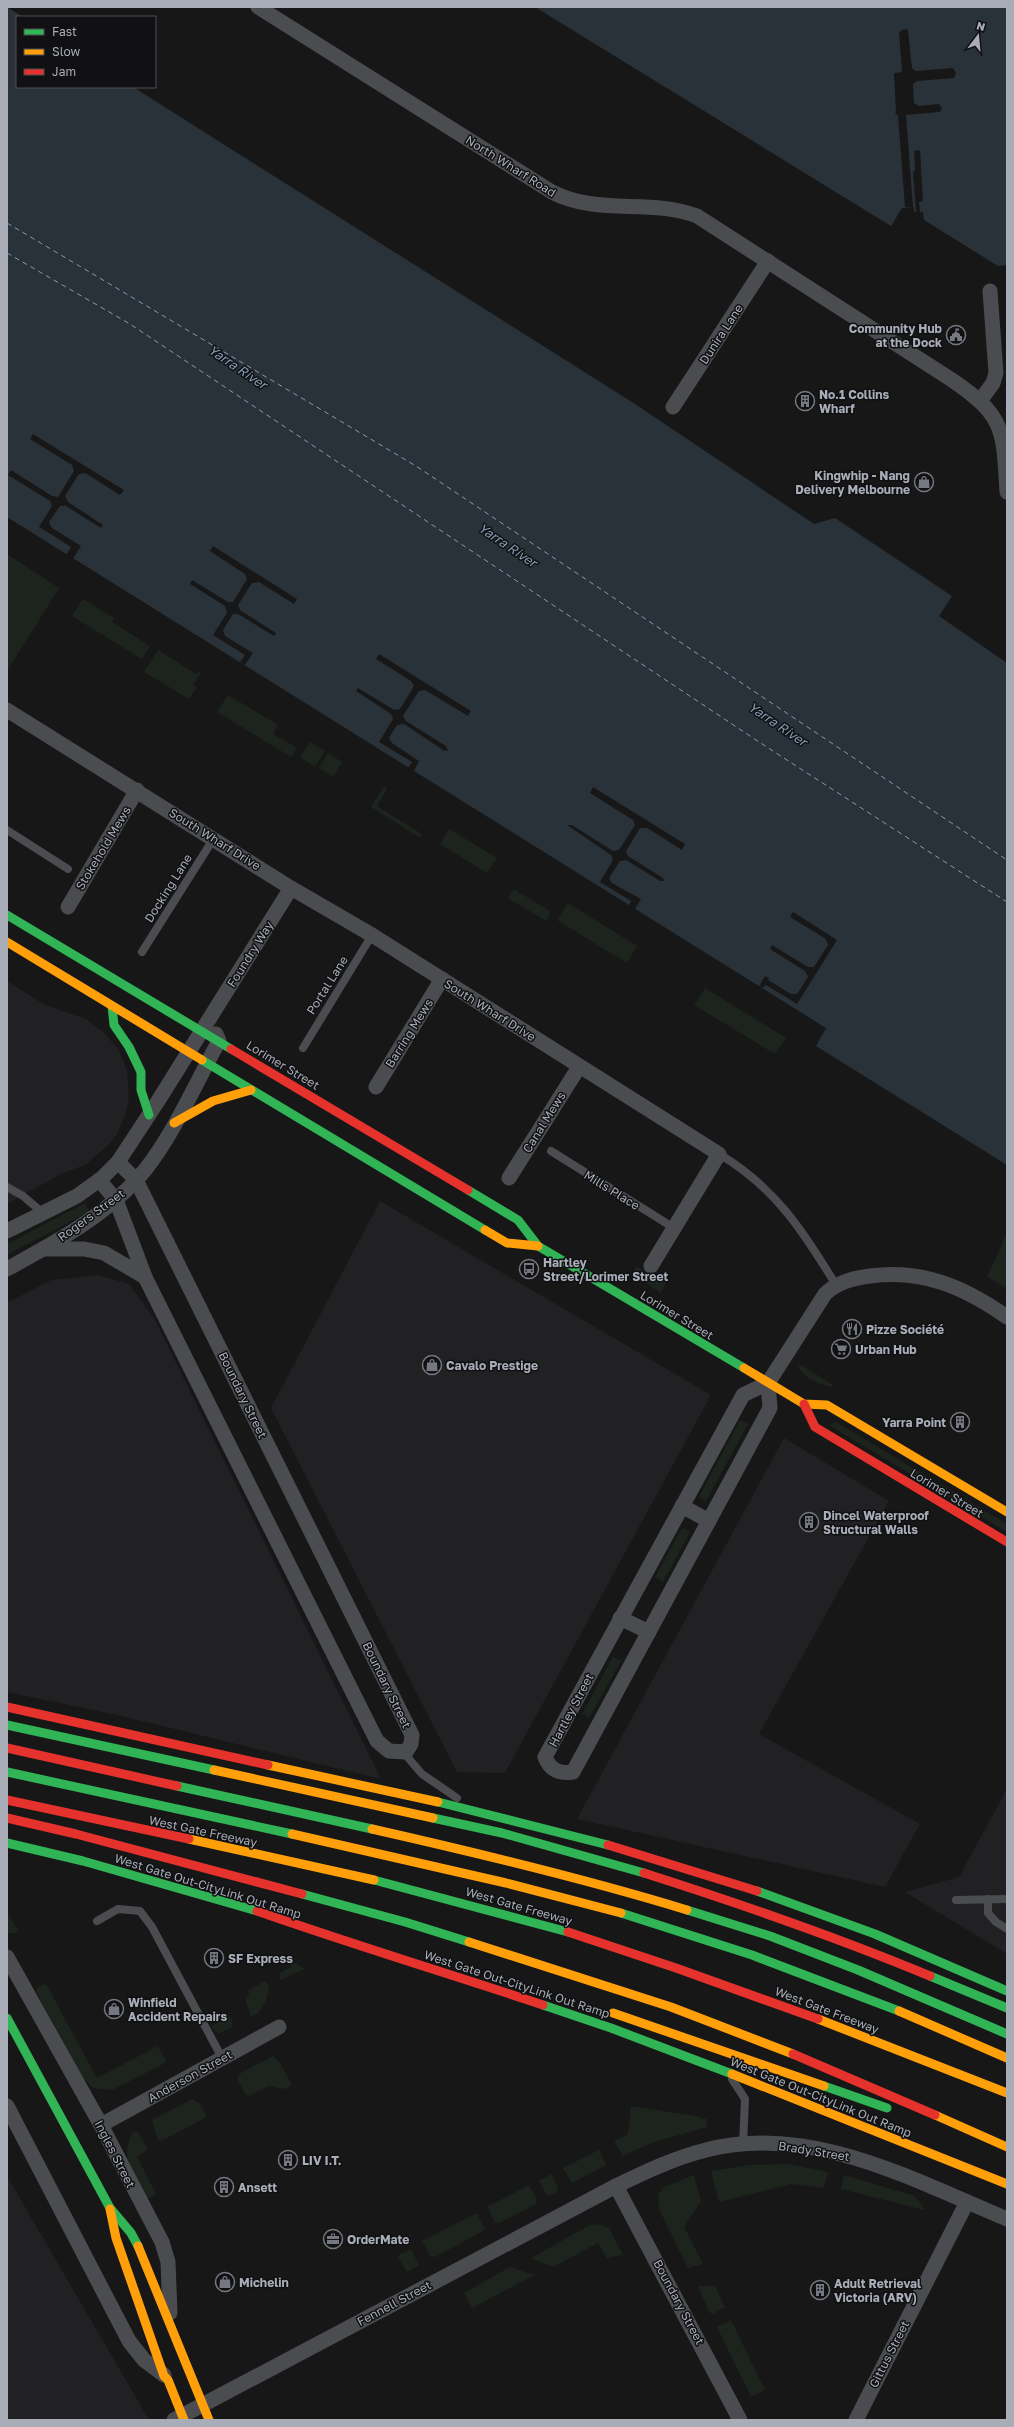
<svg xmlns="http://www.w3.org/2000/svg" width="1014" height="2427" viewBox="0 0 1014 2427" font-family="'Golos Text',sans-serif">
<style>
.built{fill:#212123}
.green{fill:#1d241e}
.water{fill:#2a3239}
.pier{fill:#171717}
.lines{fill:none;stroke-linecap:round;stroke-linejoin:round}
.ferry{stroke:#7f9bb3;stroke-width:1;stroke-dasharray:5 4;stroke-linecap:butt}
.lane{stroke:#4b4c50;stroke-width:8}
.street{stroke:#4b4c50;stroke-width:15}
.fast{stroke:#30b455;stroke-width:9}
.slow{stroke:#ff9f0a;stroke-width:9}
.jam{stroke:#e5322d;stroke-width:9}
.labels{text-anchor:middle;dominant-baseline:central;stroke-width:3;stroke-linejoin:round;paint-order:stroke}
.street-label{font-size:12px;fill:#a8adb8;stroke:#111113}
.poi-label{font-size:12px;font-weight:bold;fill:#a8adb8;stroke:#111113;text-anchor:start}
.water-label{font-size:13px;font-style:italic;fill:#7f9bb3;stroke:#111113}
</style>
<rect width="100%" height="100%" fill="#171717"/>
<g class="built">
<path d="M7,981L45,1005L86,1019L102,1031L118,1049L123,1060L127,1071L129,1098L126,1113L117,1134L108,1145L85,1165L63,1173L7,1204Z"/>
<path d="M380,1201L711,1395L505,1773L457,1772L271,1408Z"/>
<path d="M98,1275L129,1284L154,1318L381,1779L117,1715L7,1692V1303L51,1280Z"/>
<path d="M784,1438L889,1501L759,1734L920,1824L885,1887L577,1819Z"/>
<path d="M1007,1789V1954L905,1892L959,1877Z"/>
<path d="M7,2176L149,2420H7Z"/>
</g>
<g class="green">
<path d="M7,554L59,588L7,671Z"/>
<path d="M83,599L114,618L112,622L150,646L142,659L72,616Z"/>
<path d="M158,650L196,674L198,671L201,673L193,685L197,687L189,699L144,672Z"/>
<path d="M228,695L278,725L273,734L297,748L291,757L217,712Z"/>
<path d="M310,742L325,751L315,767L300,757Z"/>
<path d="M328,753L342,762L333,777L319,768Z"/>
<path d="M384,786L387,789L377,806L422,834L420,838L371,807Z"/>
<path d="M449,829L497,858L487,873L440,844Z"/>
<path d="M514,889L551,912L546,921L508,898Z"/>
<path d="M568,903L637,946L627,963L557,920Z"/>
<path d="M705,988L786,1038L775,1054L694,1005Z"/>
<path d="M85,1203L89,1212L7,1255V1244Z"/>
<path d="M1007,1233V1288L987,1277Z"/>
<path d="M636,1266L666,1283L661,1293L633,1274Z"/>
<path d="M798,1363L833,1385L831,1387C818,1383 801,1379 798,1363Z"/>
<path d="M740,1420L748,1424L706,1501L699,1497Z"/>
<path d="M836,1422L1007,1524V1532L832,1427L831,1424Z"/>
<path d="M682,1528L690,1532L663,1582L655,1577Z"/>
<path d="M613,1657L621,1661L589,1718L582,1714Z"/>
<path d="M7,1911L18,1931L16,1933H7Z"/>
<path d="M288,1959L305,1969L280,1980L279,1974L291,1967Z"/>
<path d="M265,1981L269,1986C267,2000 264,2011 251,2017L245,1998L250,1995L247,1991Z"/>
<path d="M46,1984L97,2078L158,2046L167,2062L112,2090L93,2088L81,2076L36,1991L37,1987Z"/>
<path d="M230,2016L233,2023L232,2027L219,2033L214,2031L211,2026Z"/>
<path d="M273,2056L280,2063L292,2085L284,2089L268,2086L249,2096L246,2095L237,2079L239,2074Z"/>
<path d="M192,2099L199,2103L207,2117L161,2141L158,2140L152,2120Z"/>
<path d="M631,2106L702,2117L703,2119H707V2127L651,2143L623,2156L614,2141L628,2134Z"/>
<path d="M133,2132H138L148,2149L137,2157L156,2194L148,2199C135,2174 118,2159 133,2132Z"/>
<path d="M599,2150L606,2165L572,2183L563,2168Z"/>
<path d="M788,2164L828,2172L824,2188L792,2184L720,2202L718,2200L711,2171L749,2165Z"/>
<path d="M551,2174L558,2188L557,2192L547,2196L539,2181Z"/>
<path d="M694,2175L701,2201L684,2227L703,2264L688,2268L659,2209L658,2195L664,2187Z"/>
<path d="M844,2175L915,2196L925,2210L841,2189Z"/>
<path d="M529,2185L537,2199L536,2204L499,2223L495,2222L487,2207Z"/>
<path d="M477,2213L485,2230L435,2257L430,2256L422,2241Z"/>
<path d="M596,2224L609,2228L623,2255L607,2258L598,2243L553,2267L531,2258L590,2225Z"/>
<path d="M411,2249L419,2265L407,2272L397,2256Z"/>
<path d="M510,2267L534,2275L472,2308L464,2293Z"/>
<path d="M698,2286H715L725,2307L713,2314L709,2312Z"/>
<path d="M731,2320L765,2390L751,2397L717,2327Z"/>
</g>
<g class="water">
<path d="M7,7L23,17H17V87H133L635,404L814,524L835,518L952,596L939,616L1007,663V1165L816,1046L826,1028L7,517Z"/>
<path d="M535,7H1007V265L998,266L924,220L923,212H914V207L902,208L891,226Z"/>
</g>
<g class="pier">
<path d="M904,29L908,30L912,68L916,71L953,68L956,73L954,78L917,81L913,84L914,103L919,106L939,104L942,108L940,112L906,115L913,207H905L898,116L895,113L896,112L894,73L902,72L899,32Z"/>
<path d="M920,150L923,201L919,202L920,212H916L913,172L915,170L914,151Z"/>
<path d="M33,434L124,490L120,495L85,473L79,474L65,496L68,502L103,525L101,528L66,506H60L49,522L52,528L81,546L73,559L66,555L71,547L39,527L52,506L50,501L8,475L11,470L52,496L58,497L74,471L72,465L30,439Z"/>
<path d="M213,546L297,599L294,604L259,582L252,583L238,605L240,610L276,633L274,636L238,614H233L223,630L225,636L253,653L245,665L240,662L245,655L213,635L227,613L225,606L190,584L192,580L228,602H233L247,579L245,574L210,551Z"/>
<path d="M379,654L471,711L468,716L425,690L419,691L403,716L406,721L446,746L448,751L443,750L404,724L397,725L389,738L392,743L419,761L414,771L408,768L412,762L379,742L393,719L391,714L356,691L358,688L394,710L400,709L414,686L411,681L376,659Z"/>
<path d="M593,787L685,844L682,850L647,828H640L626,851L628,856L663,878L664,881H660L626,860L620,861L609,878L612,883L641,899L635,909L629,906L631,901L600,882L613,860L611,855L567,825H572L613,851L619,850L635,825L633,820L590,793Z"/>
<path d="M793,912L837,940L797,1004L766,985L763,988L759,986L765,976L769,978L768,980L791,994H797L808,977L805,971L770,949L772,945L808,967H814L828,945L826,939L790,917Z"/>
</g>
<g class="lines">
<g class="ferry">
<path d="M7,223L416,466L1007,860"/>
<path d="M7,253L130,324L759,742L1007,902"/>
</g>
<g class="lane">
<path d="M7,830L68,869"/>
<path d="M142,952L214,838"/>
<path d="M303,1048L372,935"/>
<path d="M551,1151L674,1228"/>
<path d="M719,1154C775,1187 803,1231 836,1285"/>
<path d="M7,1187L23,1196L43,1213"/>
<path d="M403,1752L422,1774L457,1798"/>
<path d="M988,1899V1913L996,1922L1007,1929"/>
<path d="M956,1900L1007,1899"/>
<path d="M97,1921L118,1909L140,1911L152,1927L222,2058"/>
<path d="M732,2079L745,2099L743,2145"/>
</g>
<g class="street">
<path d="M258,7L552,192C598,216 650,198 697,216L952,380C1006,417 1003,430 1007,492"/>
<path d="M980,401L993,383L996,373L990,291"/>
<path d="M673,407L768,261"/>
<path d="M7,710L291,888L372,935L719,1154L651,1266"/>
<path d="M68,907L137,790"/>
<path d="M376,1087L442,979"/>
<path d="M509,1178L579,1067"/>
<path d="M99,1180L116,1200L145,1277L377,1741L389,1751L406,1752L411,1744L412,1735L136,1180L118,1162"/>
<path d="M7,1231L77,1196L102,1178L118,1162L158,1101L291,888"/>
<path d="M43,1249H84L104,1253L145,1277"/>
<path d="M7,1269C56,1242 109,1214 145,1170C173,1135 197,1081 219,1041L216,1034"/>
<path d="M768,1383L770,1408L573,1772C559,1774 550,1770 545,1757L743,1395Z"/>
<path d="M768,1383L825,1294C837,1282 853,1278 870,1276C923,1269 964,1287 1007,1317"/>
<path d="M682,1506L709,1521"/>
<path d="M620,1618L649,1632"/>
<path d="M7,1957L101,2125L162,2242L168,2262L170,2313"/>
<path d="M7,2106L129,2341L144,2360L164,2375"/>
<path d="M101,2125L279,2027"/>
<path d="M616,2186L740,2420"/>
<path d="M174,2420L616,2186C645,2172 674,2158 706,2150C811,2123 913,2180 1007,2219"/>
<path d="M856,2420L967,2202"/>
</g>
<g class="fast">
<path d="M7,915L231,1049"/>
<path d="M112,1006L114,1025L129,1047L141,1072V1090L149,1115"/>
<path d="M202,1060L485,1230"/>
<path d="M468,1190L518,1220L538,1246L744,1368"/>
<path d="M7,1725L214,1770"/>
<path d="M7,1772L292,1834"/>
<path d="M177,1786L372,1829"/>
<path d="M438,1802L608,1845"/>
<path d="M433,1818L502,1833L644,1873"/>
<path d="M7,1843L83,1861L257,1911"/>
<path d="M374,1880L568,1932"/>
<path d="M757,1891L875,1934L1007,1991"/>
<path d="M302,1894L405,1922L469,1942"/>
<path d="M687,1910L770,1936L858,1970L1007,2034"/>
<path d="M621,1913L752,1955L899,2011"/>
<path d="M930,1976L1007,2008"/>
<path d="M543,2005L611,2028L732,2074"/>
<path d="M7,2018L110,2208L131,2233L138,2246"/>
<path d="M824,2086L887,2108"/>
</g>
<g class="slow">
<path d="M7,942L202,1060"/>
<path d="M174,1123L213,1101L251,1090"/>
<path d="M485,1230L507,1243L538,1246"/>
<path d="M744,1368L804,1404L827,1405L1007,1512"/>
<path d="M268,1765L438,1802"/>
<path d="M214,1770L433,1818"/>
<path d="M372,1829C478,1853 583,1878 687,1910"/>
<path d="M292,1834L506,1883L621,1913"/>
<path d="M189,1839L374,1880"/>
<path d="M469,1942L671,2007L793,2054"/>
<path d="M899,2011L1007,2058"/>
<path d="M613,2013L824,2086"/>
<path d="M818,2019L1007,2093"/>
<path d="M732,2074L1007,2184"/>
<path d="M935,2115L1007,2147"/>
<path d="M110,2209L116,2238L164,2376L168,2380L184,2420"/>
<path d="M138,2246L209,2420"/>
</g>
<g class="jam">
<path d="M231,1049L468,1190"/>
<path d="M804,1404L815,1427L1007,1542"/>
<path d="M7,1707L268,1765"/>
<path d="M7,1748L177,1786"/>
<path d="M7,1800L189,1839"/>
<path d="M7,1818L76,1834L302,1894"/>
<path d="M608,1845L757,1891"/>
<path d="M644,1873C741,1904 836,1937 930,1976"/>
<path d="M257,1911C351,1944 447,1973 543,2005"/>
<path d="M568,1932L676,1968L818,2019"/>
<path d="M793,2054L935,2115"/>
</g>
</g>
<defs>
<g id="civic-ring" transform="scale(1)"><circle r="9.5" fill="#111113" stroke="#757880" stroke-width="1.5"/><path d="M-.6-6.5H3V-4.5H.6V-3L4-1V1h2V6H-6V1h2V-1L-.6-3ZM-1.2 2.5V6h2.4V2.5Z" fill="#757880"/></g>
<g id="building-ring" transform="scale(1)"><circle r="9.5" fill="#111113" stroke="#757880" stroke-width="1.5"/><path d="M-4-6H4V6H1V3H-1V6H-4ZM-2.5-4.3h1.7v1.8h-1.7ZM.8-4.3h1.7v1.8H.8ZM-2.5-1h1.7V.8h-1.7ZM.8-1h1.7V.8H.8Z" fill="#757880"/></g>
<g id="shop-ring" transform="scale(1)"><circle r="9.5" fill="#111113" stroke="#757880" stroke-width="1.5"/><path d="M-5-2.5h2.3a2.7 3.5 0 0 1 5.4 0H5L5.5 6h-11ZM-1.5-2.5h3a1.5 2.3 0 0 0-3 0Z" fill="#757880"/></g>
<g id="bus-ring" transform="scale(1)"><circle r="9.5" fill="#111113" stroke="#757880" stroke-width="1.5"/><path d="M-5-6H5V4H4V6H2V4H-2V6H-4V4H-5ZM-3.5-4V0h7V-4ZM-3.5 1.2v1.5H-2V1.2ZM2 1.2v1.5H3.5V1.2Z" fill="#757880"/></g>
<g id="restaurant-ring" transform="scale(1)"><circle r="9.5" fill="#111113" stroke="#757880" stroke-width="1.5"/><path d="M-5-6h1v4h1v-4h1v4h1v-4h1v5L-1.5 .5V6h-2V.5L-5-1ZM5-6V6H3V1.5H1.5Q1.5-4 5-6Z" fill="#757880"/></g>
<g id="supermarket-ring" transform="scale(1)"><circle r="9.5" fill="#111113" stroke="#757880" stroke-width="1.5"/><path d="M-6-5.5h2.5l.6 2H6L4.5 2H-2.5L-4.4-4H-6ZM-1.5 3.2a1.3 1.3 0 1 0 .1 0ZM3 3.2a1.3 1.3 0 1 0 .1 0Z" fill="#757880"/></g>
<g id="office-ring" transform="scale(1)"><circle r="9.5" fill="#111113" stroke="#757880" stroke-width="1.5"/><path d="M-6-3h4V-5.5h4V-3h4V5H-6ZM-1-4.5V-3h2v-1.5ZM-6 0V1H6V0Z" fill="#757880"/></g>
</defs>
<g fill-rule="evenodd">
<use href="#civic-ring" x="956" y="335"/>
<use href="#building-ring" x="805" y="401"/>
<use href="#shop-ring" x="924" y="482"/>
<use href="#bus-ring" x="529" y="1269"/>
<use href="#restaurant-ring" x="852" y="1329"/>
<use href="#supermarket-ring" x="841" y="1349"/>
<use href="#shop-ring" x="432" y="1365"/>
<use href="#building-ring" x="960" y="1422"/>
<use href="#building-ring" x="809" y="1522"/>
<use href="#building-ring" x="214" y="1958"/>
<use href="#shop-ring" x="114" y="2009"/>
<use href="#building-ring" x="288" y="2160"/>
<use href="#building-ring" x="224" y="2187"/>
<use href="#office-ring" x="333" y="2239"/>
<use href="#shop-ring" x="225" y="2282"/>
<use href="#building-ring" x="820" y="2290"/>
</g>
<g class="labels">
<g class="street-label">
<text transform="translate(511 166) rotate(32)">North Wharf Road</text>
<text transform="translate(721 334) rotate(-57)">Dunira Lane</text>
<text transform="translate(215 839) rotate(32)">South Wharf Drive</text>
<text transform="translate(103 848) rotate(-59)">Stokehold Mews</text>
<text transform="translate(168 888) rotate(-58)">Docking Lane</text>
<text transform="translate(250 954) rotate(-58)">Foundry Way</text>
<text transform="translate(327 985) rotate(-58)">Portal Lane</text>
<text transform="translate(490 1010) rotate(32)">South Wharf Drive</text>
<text transform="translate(409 1033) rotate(-58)">Barring Mews</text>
<text transform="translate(283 1065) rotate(31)">Lorimer Street</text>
<text transform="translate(544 1122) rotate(-58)">Canal Mews</text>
<text transform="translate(612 1190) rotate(32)">Mills Place</text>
<text transform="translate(91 1215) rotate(-36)">Rogers Street</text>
<text transform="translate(677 1315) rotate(31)">Lorimer Street</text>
<text transform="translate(243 1395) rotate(64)">Boundary Street</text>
<text transform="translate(947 1493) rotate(31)">Lorimer Street</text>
<text transform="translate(387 1685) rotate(64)">Boundary Street</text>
<text transform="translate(571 1710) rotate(-62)">Hartley Street</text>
<text transform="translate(203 1831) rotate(12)">West Gate Freeway</text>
<text transform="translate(208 1886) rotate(17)">West Gate Out-CityLink Out Ramp</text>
<text transform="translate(519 1906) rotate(16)">West Gate Freeway</text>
<text transform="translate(517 1984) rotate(18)">West Gate Out-CityLink Out Ramp</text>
<text transform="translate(827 2010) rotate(21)">West Gate Freeway</text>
<text transform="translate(190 2076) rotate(-29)">Anderson Street</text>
<text transform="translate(821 2097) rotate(22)">West Gate Out-CityLink Out Ramp</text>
<text transform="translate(814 2151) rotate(9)">Brady Street</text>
<text transform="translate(115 2154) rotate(63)">Ingles Street</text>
<text transform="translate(679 2302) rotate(62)">Boundary Street</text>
<text transform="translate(394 2303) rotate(-28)">Fennell Street</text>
<text transform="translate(889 2354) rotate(-63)">Gittus Street</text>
</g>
<g class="poi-label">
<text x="942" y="328" text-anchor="end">Community Hub<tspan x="942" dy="14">at the Dock</tspan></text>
<text x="819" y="394">No.1 Collins<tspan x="819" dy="14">Wharf</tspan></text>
<text x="910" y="475" text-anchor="end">Kingwhip - Nang<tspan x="910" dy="14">Delivery Melbourne</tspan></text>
<text x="543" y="1262">Hartley<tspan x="543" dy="14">Street/Lorimer Street</tspan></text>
<text x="866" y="1329">Pizze Société</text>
<text x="855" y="1349">Urban Hub</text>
<text x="446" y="1365">Cavalo Prestige</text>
<text x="946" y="1422" text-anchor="end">Yarra Point</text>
<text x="823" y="1515">Dincel Waterproof<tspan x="823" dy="14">Structural Walls</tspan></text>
<text x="228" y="1958">SF Express</text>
<text x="128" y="2002">Winfield<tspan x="128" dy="14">Accident Repairs</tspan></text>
<text x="302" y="2160">LIV I.T.</text>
<text x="238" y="2187">Ansett</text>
<text x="347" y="2239">OrderMate</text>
<text x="239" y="2282">Michelin</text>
<text x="834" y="2283">Adult Retrieval<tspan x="834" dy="14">Victoria (ARV)</tspan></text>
</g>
<g class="water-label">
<text transform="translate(238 367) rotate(34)">Yarra River</text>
<text transform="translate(508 545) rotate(34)">Yarra River</text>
<text transform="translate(778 724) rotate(34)">Yarra River</text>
</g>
</g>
<rect width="1014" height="2427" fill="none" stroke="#a8adb8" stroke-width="16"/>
<rect x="16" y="16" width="140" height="72" fill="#111113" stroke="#4d4f55"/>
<rect x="24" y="29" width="20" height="6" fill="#30b455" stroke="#4d4f55"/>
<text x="52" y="36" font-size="12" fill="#a8adb8">Fast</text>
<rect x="24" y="49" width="20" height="6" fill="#ff9f0a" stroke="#4d4f55"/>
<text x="52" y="56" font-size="12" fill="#a8adb8">Slow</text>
<rect x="24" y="69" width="20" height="6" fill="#e5322d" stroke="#4d4f55"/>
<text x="52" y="76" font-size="12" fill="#a8adb8">Jam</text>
<g transform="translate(978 36) rotate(16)" stroke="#111113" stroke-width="3" paint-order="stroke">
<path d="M0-3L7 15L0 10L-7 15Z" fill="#a8adb8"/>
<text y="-6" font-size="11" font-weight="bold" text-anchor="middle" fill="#a8adb8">N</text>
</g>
</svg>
